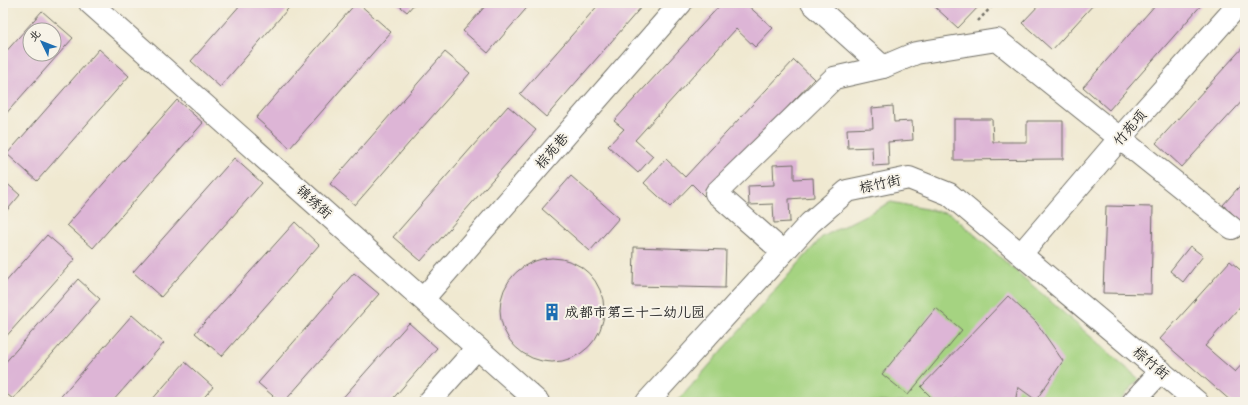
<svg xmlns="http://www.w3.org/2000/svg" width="1248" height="405" viewBox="0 0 1248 405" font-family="Caveat,'LXGW WenKai TC',sans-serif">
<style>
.green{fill:#a5d381;stroke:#687f56}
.building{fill:#ddb5d6;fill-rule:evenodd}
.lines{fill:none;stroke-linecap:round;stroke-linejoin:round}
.minor-casing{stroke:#706e65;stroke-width:24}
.path{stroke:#706e65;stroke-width:2.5;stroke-dasharray:3 3;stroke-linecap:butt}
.minor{stroke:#fff;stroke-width:22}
.labels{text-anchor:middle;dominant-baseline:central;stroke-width:4;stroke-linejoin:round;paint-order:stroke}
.street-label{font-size:14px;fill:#2b2b2b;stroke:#f7f3e8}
.poi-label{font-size:14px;fill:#2b2b2b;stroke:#f7f3e8;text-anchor:start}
</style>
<rect width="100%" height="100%" fill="#f7f3e8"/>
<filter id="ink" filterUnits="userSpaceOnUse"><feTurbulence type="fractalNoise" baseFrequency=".025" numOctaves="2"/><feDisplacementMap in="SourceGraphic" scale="8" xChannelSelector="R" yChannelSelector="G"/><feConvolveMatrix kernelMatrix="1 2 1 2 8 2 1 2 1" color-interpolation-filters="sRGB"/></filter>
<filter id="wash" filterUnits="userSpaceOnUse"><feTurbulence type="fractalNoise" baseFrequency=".012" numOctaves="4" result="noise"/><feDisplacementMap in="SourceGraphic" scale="16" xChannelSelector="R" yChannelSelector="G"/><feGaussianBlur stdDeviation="0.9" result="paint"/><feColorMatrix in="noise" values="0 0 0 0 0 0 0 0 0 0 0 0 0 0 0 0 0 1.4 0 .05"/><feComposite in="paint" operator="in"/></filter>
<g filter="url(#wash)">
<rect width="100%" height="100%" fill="#f0e9d1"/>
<path class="green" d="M891,202L951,214L1139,379L1119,402H677L822,237Z"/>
<g id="blocks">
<g class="building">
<path d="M242,3H293L220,87L191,61Z"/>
<path d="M356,3H358L391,32L290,148L256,118Z"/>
<path d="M396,3H415L407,12Z"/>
<path d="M488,3H531L488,53L463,31Z"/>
<path d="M600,3H640L643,5L546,117L520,94Z"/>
<path d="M722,3H745L773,28L755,47L736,29L635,140L653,156L638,173L608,146L624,129L614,121Z"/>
<path d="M938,3H982L958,28L935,7Z"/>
<path d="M1041,3H1095L1052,50L1022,23Z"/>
<path d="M1157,3H1203L1109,110L1083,87Z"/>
<path d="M42,11L73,38L3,117V55ZM30,30H54V54H30Z"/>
<path d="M1245,45V98L1182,167L1156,143Z"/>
<path d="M99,49L129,76L37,181L7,154Z"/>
<path d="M445,52L470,73L355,205L330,184Z"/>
<path d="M794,60L814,79L704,196L692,184L670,207L644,183L666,159L685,177Z"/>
<path d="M177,100L203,123L93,248L67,225Z"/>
<path d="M508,106L536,130L421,261L393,237Z"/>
<path d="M893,106L894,122L912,121L913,140L888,142L889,165L873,166L872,147L848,148L847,129L873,128L872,108Z"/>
<path d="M954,119H992L993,142H1027V121H1063V159L954,160Z"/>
<path d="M234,158L262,183L161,297L133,272Z"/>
<path d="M794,164V179L813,178L814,197L789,199L790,222L774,223L773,204L749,205L748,186L774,185L773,165Z"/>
<path d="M571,176L619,218L590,251L542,209Z"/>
<path d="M3,180L20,195L3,215Z"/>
<path d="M1245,180V225L1223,205Z"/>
<path d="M1106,206L1153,207L1151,294L1103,293Z"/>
<path d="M295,222L319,245L222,356L195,333Z"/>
<path d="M47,235L75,259L3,340V285Z"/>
<path d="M1190,246L1203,256L1183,282L1170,271Z"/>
<path d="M634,247L726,250L725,288L633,286Z"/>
<circle cx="552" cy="310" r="52"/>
<path d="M1230,261L1245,274V301L1205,346L1235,372L1245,361V402H1232L1160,339Z"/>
<path d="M354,273L379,294L284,402H280L258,383Z"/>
<path d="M78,279L100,299L13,399L3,391V365Z"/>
<path d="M1008,296L1036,322L1063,361L1036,400L1018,387L1016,397L1021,402H961L960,400L958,402H936L921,387Z"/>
<path d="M936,308L962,330L908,395L882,374Z"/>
<path d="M132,315L164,343L112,402H56Z"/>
<path d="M409,323L437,348L390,402H339Z"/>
<path d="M185,362L213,387L200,402H150Z"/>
</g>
</g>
</g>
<g filter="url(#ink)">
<use href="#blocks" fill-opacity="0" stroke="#706e65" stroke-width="1"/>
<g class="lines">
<g class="minor-casing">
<g id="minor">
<path d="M90,3L538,402"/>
<path d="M812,3L883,67"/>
<path d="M783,252L716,193L834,78L883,67L916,53L997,40L1232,228"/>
<path d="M1021,254L1120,138L1240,3"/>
<path d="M423,299L681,3"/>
<path d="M429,402L477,348"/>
<path d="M647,402L810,223L847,191L909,178L949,194L1197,402"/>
<path d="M1133,402L1161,371"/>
</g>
</g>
<path class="path" d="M978,21L995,3"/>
<use href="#minor" class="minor"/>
</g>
</g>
<defs>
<g id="building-bare" transform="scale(1.38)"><path d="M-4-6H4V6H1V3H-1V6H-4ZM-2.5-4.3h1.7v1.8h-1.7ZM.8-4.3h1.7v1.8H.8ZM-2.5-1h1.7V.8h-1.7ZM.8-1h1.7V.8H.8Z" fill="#1f6fb2" stroke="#f7f3e8" stroke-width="2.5" paint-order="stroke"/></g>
</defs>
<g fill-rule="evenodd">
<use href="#building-bare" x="552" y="312"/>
</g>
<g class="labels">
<g class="street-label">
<text transform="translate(1130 128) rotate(-49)">竹苑项</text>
<text transform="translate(552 151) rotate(-49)">棕苑巷</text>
<text transform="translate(880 184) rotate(-12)">棕竹街</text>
<text transform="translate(314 202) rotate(42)">锦绣街</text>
<text transform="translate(1151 363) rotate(40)">棕竹街</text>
</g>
<g class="poi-label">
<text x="565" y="312">成都市第三十二幼儿园</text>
</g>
</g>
<rect width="1248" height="405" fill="none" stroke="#f7f3e8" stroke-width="16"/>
<g transform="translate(42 42) rotate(313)"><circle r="19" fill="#f7f3e8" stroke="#a5a39c"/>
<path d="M0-3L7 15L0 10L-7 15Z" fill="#1f6fb2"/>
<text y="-6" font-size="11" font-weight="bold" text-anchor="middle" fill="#2b2b2b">北</text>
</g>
</svg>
